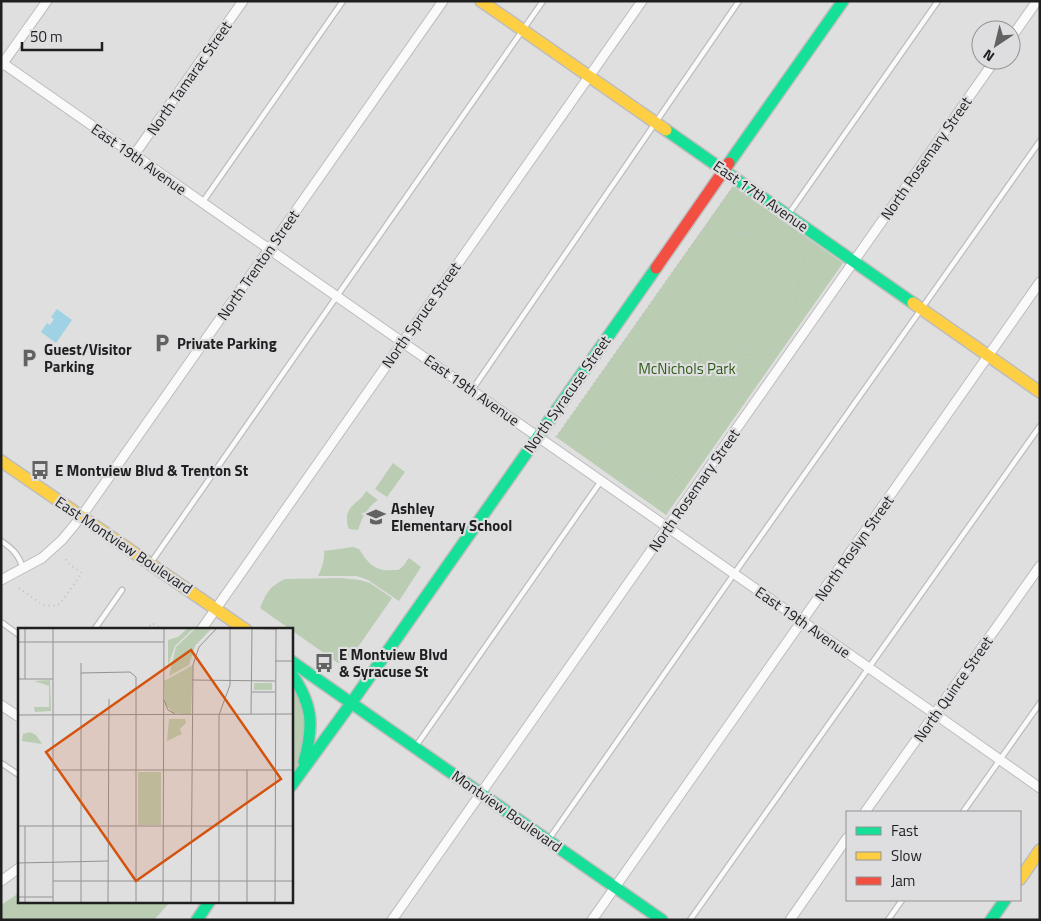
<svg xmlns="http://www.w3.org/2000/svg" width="1041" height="921" viewBox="0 0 1041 921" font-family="'Titillium Web',sans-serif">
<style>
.green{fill:#baccb2}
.water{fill:#9fd2e5}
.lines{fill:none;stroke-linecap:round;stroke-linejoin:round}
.lane-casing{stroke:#bdbdbd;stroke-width:7}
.street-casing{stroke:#bdbdbd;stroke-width:11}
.fast-casing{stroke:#bdbdbd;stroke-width:14}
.slow-casing{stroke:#bdbdbd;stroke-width:14}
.jam-casing{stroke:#bdbdbd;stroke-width:14}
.path{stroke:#bfbfc0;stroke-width:2;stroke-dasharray:1 4;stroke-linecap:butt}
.lane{stroke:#fafafa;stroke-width:4.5}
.street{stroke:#fafafa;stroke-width:9}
.fast{stroke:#16e098;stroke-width:11}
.slow{stroke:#ffcf43;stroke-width:11}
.jam{stroke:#f24e42;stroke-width:11}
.labels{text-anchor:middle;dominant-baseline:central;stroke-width:4.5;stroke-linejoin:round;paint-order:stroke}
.street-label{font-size:15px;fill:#1f1f20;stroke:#dedee0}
.poi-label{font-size:15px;font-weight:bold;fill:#1f1f20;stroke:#dedee0;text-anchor:start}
.park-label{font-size:15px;fill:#2e5b14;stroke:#dedee0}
.inset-road{fill:none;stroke:#929293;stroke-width:1}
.view{fill:#d4530e;fill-opacity:0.15;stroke:#d4530e;stroke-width:2.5}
.inset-edge{fill:none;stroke:#1f1f20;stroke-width:2.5}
</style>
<rect width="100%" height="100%" fill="#dfdfdf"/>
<g class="green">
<path d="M733,186L843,263L666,515L556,437Z"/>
<path d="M393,463L405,472L387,497L375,489Z"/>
<path d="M366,491L378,500C367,508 362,517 358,530L349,529C347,525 347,522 347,517C348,504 361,502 366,491Z"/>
<path d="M353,547L359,549C368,563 375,572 394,570C397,570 399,570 401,568C404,566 406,561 409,558L421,567L399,601L368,580L357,576H318C322,568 325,559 324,551Z"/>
<path d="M340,578L360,580L370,583L392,598L349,660L338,663L260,608C266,593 270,586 285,579Z"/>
<path d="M291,673L299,682L310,736L291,786Z"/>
<path d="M19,893V902H170L154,920H1V905Z"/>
</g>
<path class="water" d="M57,309L72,320L56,343L41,332L47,323L50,325L54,319L51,317Z"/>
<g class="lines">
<g class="lane-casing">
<g id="lane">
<path d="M202,203L343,1"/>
<path d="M788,215L938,1"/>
<path d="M472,390L739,1"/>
<path d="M1,541C13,549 18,554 23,568"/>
<path d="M150,564L543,1"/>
<path d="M1,622L19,635"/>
<path d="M94,630L122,590"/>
<path d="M416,746L601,481"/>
<path d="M1,763L19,775"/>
<path d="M963,812L1040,703"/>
<path d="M549,839L734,574L1040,141"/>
<path d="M690,920L1040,426"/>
<path d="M888,920L902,900"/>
</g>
</g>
<g class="street-casing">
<g id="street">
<path d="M1011,38L1037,1"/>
<path d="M1,62L935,714L1040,788"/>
<path d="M1,66L47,1"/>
<path d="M134,155L243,1"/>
<path d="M1,580L42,558L62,540L81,517L443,1"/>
<path d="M201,630L642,1"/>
<path d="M1,705L19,717"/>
<path d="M865,812L1040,566"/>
<path d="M1,881L19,868"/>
<path d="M392,920L995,60"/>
<path d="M592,920L1040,282"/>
<path d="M790,920L847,838"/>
</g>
</g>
<g class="fast-casing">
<g id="fast">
<path d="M666,130L913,303"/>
<path d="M729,163L843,1"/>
<path d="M291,661L662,920"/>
<path d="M291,673C313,705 314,725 304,762"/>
<path d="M291,786L352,702L656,268"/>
<path d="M197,920L209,902"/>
<path d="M991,920L1005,900"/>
</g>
</g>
<g class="slow-casing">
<g id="slow">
<path d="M481,1L666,130"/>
<path d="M913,303L1040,392"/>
<path d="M1,461L246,630"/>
<path d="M1020,879L1040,850"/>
</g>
</g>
<g class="jam-casing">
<path id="jam" d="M656,268L729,163"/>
</g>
<g class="path">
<path d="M708,224L728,235L764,231L779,233L789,238L794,242L802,254L804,260V271L796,291L795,303L794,307L782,323L778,342L762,365L754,359L746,360"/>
<path d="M709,340C723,342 743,341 745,358C746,365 747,369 744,374L713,382L705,379C703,372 698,352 702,345C704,342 706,342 709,340Z"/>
<path d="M733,377L735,385L749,395"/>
<path d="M562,430L571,437L594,441L650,480L662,482L669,481L675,477L680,472L724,409L744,392"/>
<path d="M556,437L731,190"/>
<path d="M19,588L43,605L53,606L58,605L62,601L82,573L70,565L65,558"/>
<path d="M147,630L152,623L163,630"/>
<path d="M167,920L169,919"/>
</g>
<use href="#lane" class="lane"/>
<use href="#street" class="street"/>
<use href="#fast" class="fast"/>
<use href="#slow" class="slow"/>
<use href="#jam" class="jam"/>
</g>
<defs>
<g id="parking-bare" transform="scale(1.5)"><path d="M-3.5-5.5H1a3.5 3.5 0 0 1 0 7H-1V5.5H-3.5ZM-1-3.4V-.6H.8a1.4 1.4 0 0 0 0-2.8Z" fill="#626263" stroke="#dedee0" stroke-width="2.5" paint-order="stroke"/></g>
<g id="bus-bare" transform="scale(1.5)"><path d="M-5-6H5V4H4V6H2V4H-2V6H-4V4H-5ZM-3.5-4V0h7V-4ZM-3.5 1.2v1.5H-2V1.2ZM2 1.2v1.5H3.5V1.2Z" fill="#626263" stroke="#dedee0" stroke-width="2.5" paint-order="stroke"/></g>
<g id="school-bare" transform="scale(1.5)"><path d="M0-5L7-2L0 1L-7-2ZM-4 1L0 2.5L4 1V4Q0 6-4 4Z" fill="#626263" stroke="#dedee0" stroke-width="2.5" paint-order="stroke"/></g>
</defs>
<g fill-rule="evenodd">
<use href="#parking-bare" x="162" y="343"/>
<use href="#parking-bare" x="29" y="358"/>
<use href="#bus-bare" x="40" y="470"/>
<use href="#school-bare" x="376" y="517"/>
<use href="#bus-bare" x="324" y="663"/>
</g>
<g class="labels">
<g class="street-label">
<text transform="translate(189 78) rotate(-55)">North Tamarac Street</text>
<text transform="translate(926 158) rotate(-55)">North Rosemary Street</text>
<text transform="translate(139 159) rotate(35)">East 19th Avenue</text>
<text transform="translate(761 196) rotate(35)">East 17th Avenue</text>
<text transform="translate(258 265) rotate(-55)">North Trenton Street</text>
<text transform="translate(421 315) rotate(-55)">North Spruce Street</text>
<text transform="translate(472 390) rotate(35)">East 19th Avenue</text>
<text transform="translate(567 394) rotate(-55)">North Syracuse Street</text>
<text transform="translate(694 490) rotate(-55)">North Rosemary Street</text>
<text transform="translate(124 545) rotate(34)">East Montview Boulevard</text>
<text transform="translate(854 548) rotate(-55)">North Roslyn Street</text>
<text transform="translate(803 622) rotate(35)">East 19th Avenue</text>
<text transform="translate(953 689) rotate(-55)">North Quince Street</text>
<text transform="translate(507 811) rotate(35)">Montview Boulevard</text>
</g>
<g class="poi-label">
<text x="177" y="343">Private Parking</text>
<text x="44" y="349">Guest/Visitor<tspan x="44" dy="17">Parking</tspan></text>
<text x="55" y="470">E Montview Blvd &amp; Trenton St</text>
<text x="391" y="508">Ashley<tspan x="391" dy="17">Elementary School</tspan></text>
<text x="339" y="654">E Montview Blvd<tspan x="339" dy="17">&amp; Syracuse St</tspan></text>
</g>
<g class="park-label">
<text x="687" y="368">McNichols Park</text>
</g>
</g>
<g transform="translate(18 628)">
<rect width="275" height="275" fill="#dfdfdf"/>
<path d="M170,0H176L157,18L150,38V12L160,9ZM178,0H194L177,18L171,37L151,48L158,19ZM175,37L173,87L155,85L147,76L146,53ZM32,52L33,83L17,84L16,79H31V58L16,53ZM236,55H254V62H236ZM151,91H167L168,95L162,101L164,106L149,113ZM12,104L18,107L24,116L4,113L5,106ZM120,144H143V197H120Z" fill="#baccb2"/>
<path class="inset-road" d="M7,0V51M210,0L258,1M0,14H146M257,33H275M63,45L112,44L118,49V275M0,51H35M174,52L257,53M234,64H257M146,72L150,82L157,86M233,86L234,1M0,87L275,86M35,142H275M0,198H275M7,198V275M0,235L90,233M35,253H275M0,269H35M35,275V0M63,275V35M90,275L91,71M145,275L146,0M173,275L175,37L181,19L199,0M201,275V87L212,57V1M229,275V142M257,275L258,0"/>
<path class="view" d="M173,22L263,151L118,253L28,124Z"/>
<rect width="275" height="275" class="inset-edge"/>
</g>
<rect width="1041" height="921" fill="none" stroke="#1f1f20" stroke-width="5"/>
<rect x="846" y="811" width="175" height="90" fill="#dedee0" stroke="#929293"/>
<rect x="856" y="827" width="25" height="8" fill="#16e098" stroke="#929293"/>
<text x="891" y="836" font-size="15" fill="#1f1f20">Fast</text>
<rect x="856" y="852" width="25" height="8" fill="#ffcf43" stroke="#929293"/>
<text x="891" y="861" font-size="15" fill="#1f1f20">Slow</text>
<rect x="856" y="877" width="25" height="8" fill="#f24e42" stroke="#929293"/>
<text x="891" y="886" font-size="15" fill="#1f1f20">Jam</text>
<g transform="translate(996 45) rotate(215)"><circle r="24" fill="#dedee0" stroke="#929293"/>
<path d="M0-4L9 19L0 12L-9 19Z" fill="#626263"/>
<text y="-8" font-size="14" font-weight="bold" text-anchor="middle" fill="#1f1f20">N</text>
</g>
<path d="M22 42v8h80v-8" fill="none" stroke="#1f1f20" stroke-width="2.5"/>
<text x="30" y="42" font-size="15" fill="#1f1f20" stroke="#dedee0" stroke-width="4" paint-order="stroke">50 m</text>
</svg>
